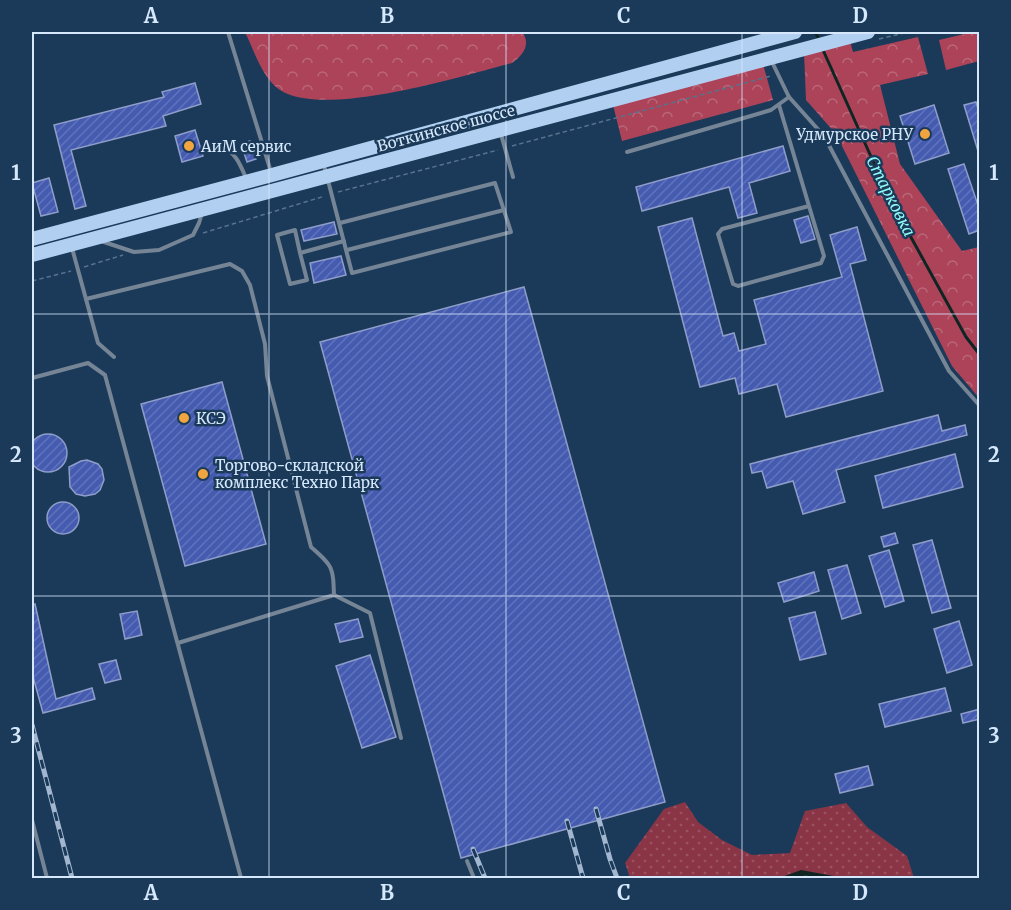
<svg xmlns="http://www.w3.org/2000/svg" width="1011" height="910" viewBox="0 0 1011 910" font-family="Merriweather,serif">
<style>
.green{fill:url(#green-dots)}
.forest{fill:url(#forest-crowns)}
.water{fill:url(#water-ripples)}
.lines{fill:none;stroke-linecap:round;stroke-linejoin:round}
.stream{stroke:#0f2523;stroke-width:3}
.building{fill:url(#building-hatch);stroke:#8e9dc9;stroke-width:1.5}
.path{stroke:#57728d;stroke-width:1.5;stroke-dasharray:4.5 3;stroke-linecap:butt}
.service{stroke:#768595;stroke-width:4}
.primary{stroke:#b1d0f1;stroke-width:14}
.rail-casing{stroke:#a2b7cf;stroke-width:5}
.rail{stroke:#1b3a59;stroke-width:3;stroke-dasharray:9;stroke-linecap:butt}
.grid{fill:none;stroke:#d6e8fc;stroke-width:1.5;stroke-opacity:0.55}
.poi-dot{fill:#f1a540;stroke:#1b3a59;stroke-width:2}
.labels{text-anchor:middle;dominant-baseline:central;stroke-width:5;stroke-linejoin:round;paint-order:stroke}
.street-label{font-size:15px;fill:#d6e8fc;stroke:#1b3a59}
.poi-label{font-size:15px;fill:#d6e8fc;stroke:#1b3a59;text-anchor:start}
.water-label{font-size:16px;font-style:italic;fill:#8ffbf4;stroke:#1b3a59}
.neatline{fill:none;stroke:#d6e8fc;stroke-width:2}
.grid-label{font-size:20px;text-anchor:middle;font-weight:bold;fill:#d6e8fc}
</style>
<defs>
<pattern id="green-dots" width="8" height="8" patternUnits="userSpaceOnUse" patternTransform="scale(1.5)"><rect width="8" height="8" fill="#8a3546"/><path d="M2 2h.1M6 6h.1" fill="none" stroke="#9a5262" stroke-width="1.8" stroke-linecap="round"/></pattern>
<pattern id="forest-crowns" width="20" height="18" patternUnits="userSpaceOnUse" patternTransform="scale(1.5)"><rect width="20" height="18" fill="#ac4359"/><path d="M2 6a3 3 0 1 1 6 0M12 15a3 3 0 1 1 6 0" fill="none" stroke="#ba677a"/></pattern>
<pattern id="water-ripples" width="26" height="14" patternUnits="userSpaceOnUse" patternTransform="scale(1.5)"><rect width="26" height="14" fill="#0f2523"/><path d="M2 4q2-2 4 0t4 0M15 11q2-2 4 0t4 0" fill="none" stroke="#314544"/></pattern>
<pattern id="building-hatch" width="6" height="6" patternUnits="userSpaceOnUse" patternTransform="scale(1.5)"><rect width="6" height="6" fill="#455bb0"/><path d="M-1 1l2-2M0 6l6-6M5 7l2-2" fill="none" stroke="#5f73bc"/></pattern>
</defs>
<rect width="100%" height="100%" fill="#1b3a59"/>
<path class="green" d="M685,802L698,822L722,840L752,855L790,853L805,811L846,803L867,827L907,856L914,878H630L625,863L664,809Z"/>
<g class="forest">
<path d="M245,32H522C531,43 524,55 512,63C462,76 324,119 280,90C262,78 254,50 245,32Z"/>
<path d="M973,32H979V61L946,70L939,40Z"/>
<path d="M918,37L928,74L880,85L900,164L962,251L979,247V398L952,366L836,134L806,100L804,52L850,41L853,52Z"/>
<path d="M763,64L773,100L622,141L613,105Z"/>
</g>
<path class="water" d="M801,870L845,878H779Z"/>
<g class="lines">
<g class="stream">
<path d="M815,32L820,41"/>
<path d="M823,50L891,201L966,337L980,355"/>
</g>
</g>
<g class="building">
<path d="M195,83L201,104L163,116L166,126L71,150L86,206L75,209L54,125L164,97L162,92Z"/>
<path d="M976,102L980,115V151H978L964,105Z"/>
<path d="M934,105L949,153L915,164L900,116Z"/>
<path d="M195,130L203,156L182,162L175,136Z"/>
<path d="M250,141L256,159L247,162L241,144Z"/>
<path d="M783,146L790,171L749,183L757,213L738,218L729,187L642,211L636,187Z"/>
<path d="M964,164L980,211V230L969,234L948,169Z"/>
<path d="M49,178L58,212L41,216L32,183Z"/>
<path d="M808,216L815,239L801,243L794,220Z"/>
<path d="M692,218L723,336L734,333L739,351L766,344L754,300L842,277L830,235L857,227L866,260L850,264L883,391L786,417L777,384L739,394L735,378L700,387L658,227Z"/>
<path d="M334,222L337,234L304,241L301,230Z"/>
<path d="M341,256L346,275L314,283L310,263Z"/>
<path d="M524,287L665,802L461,858L320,342Z"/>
<path d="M222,382L266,544L185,566L141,404Z"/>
<path d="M938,415L942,431L965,425L967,435L836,470L845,502L803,514L793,481L767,488L762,471L752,473L750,464Z"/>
<circle cx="48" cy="453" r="19"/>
<path d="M955,454L963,487L883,508L875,476Z"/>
<path d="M87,460L98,464L102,469L104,480L100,490L95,494L85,496L76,494L70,487L69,467L81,461Z"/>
<circle cx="63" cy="518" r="16"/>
<path d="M895,533L898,543L884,547L881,537Z"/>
<path d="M932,540L951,608L932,613L913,545Z"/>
<path d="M889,550L904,601L885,607L869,556Z"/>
<path d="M847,565L861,613L842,619L828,570Z"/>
<path d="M814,572L819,591L784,602L778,583Z"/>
<path d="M35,604L56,699L92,688L95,699L43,713L32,673V605Z"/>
<path d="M137,611L142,635L125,639L120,614Z"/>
<path d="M815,612L826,654L800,660L789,618Z"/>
<path d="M358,619L363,637L340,642L335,624Z"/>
<path d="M959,621L972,665L947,673L934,629Z"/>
<path d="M370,655L396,737L362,748L336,666Z"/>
<path d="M116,660L121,679L105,683L99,664Z"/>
<path d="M945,688L951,711L885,727L879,704Z"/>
<path d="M980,709V719L963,723L961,714Z"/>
<path d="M868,766L873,785L840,793L835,774Z"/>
</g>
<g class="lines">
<g class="path">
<path d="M879,39L908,32"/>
<path d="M512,146L771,76"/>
<path d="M338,192L498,150"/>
<path d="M203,233L325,196"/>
<path d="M84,267L123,255"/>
<path d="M32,281L71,271"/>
</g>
<g class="service">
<path d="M228,32L271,172"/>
<path d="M772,62L789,97L824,136L949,371L980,406"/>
<path d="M779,105L809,206L722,229L718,234L733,284L738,286L821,263L824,256L809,206"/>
<path d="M501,134L513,177"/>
<path d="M221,146C236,153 240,164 246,178"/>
<path d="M627,152L771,110L789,97"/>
<path d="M324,165L352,273L511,232L495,183L340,223"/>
<path d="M101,241L134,252L159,250L193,235L199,223L202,213"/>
<path d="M72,248L98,343L114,357"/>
<path d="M347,250L504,210"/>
<path d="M300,253L295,230L277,235L290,284L307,280L300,253L344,241"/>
<path d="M86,299L230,264L242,271L250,285L265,344L267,376L311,547C333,566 333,567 334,595"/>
<path d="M32,378L88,363L105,375L241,878"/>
<path d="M178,643L334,595L370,613L401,738"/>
<path d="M32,820L47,878"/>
<path d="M467,861L474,878"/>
</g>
<g class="primary">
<path d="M32,239L272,175L795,32"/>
<path d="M32,255L868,32"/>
</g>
<g class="rail-casing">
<g id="rail">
<path d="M32,725L72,878"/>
<path d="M596,809L610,859L617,878"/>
<path d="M567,821L583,878"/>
<path d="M473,849L485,878"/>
</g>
</g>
<use href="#rail" class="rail"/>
</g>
<path class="grid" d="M269,32V878M506,32V878M742,32V878M32,314H980M32,596H980"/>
<g class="poi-dot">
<circle cx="925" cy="134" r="6"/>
<circle cx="189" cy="146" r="6"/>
<circle cx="184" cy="418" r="6"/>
<circle cx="203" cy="474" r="6"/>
</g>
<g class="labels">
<g class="street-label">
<text transform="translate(446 128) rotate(-15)">Воткинское шоссе</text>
</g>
<g class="poi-label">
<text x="913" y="134" text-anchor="end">Удмурское РНУ</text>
<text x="201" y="146">АиМ сервис</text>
<text x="196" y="418">КСЭ</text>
<text x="215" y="465">Торгово-складской<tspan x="215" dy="17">комплекс Техно Парк</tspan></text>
</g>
<g class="water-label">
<text transform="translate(891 196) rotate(63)">Старковка</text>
</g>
</g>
<rect width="1011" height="910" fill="none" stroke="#1b3a59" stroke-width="66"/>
<rect x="33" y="33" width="945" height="844" class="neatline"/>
<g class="grid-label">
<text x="151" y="23">A</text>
<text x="387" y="23">B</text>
<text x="624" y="23">C</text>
<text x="860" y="23">D</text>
<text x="16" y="180">1</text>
<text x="994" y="180">1</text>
<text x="16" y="462">2</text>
<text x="994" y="462">2</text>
<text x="16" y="743">3</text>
<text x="994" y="743">3</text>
<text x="151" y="900">A</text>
<text x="387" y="900">B</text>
<text x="624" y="900">C</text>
<text x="860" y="900">D</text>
</g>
</svg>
